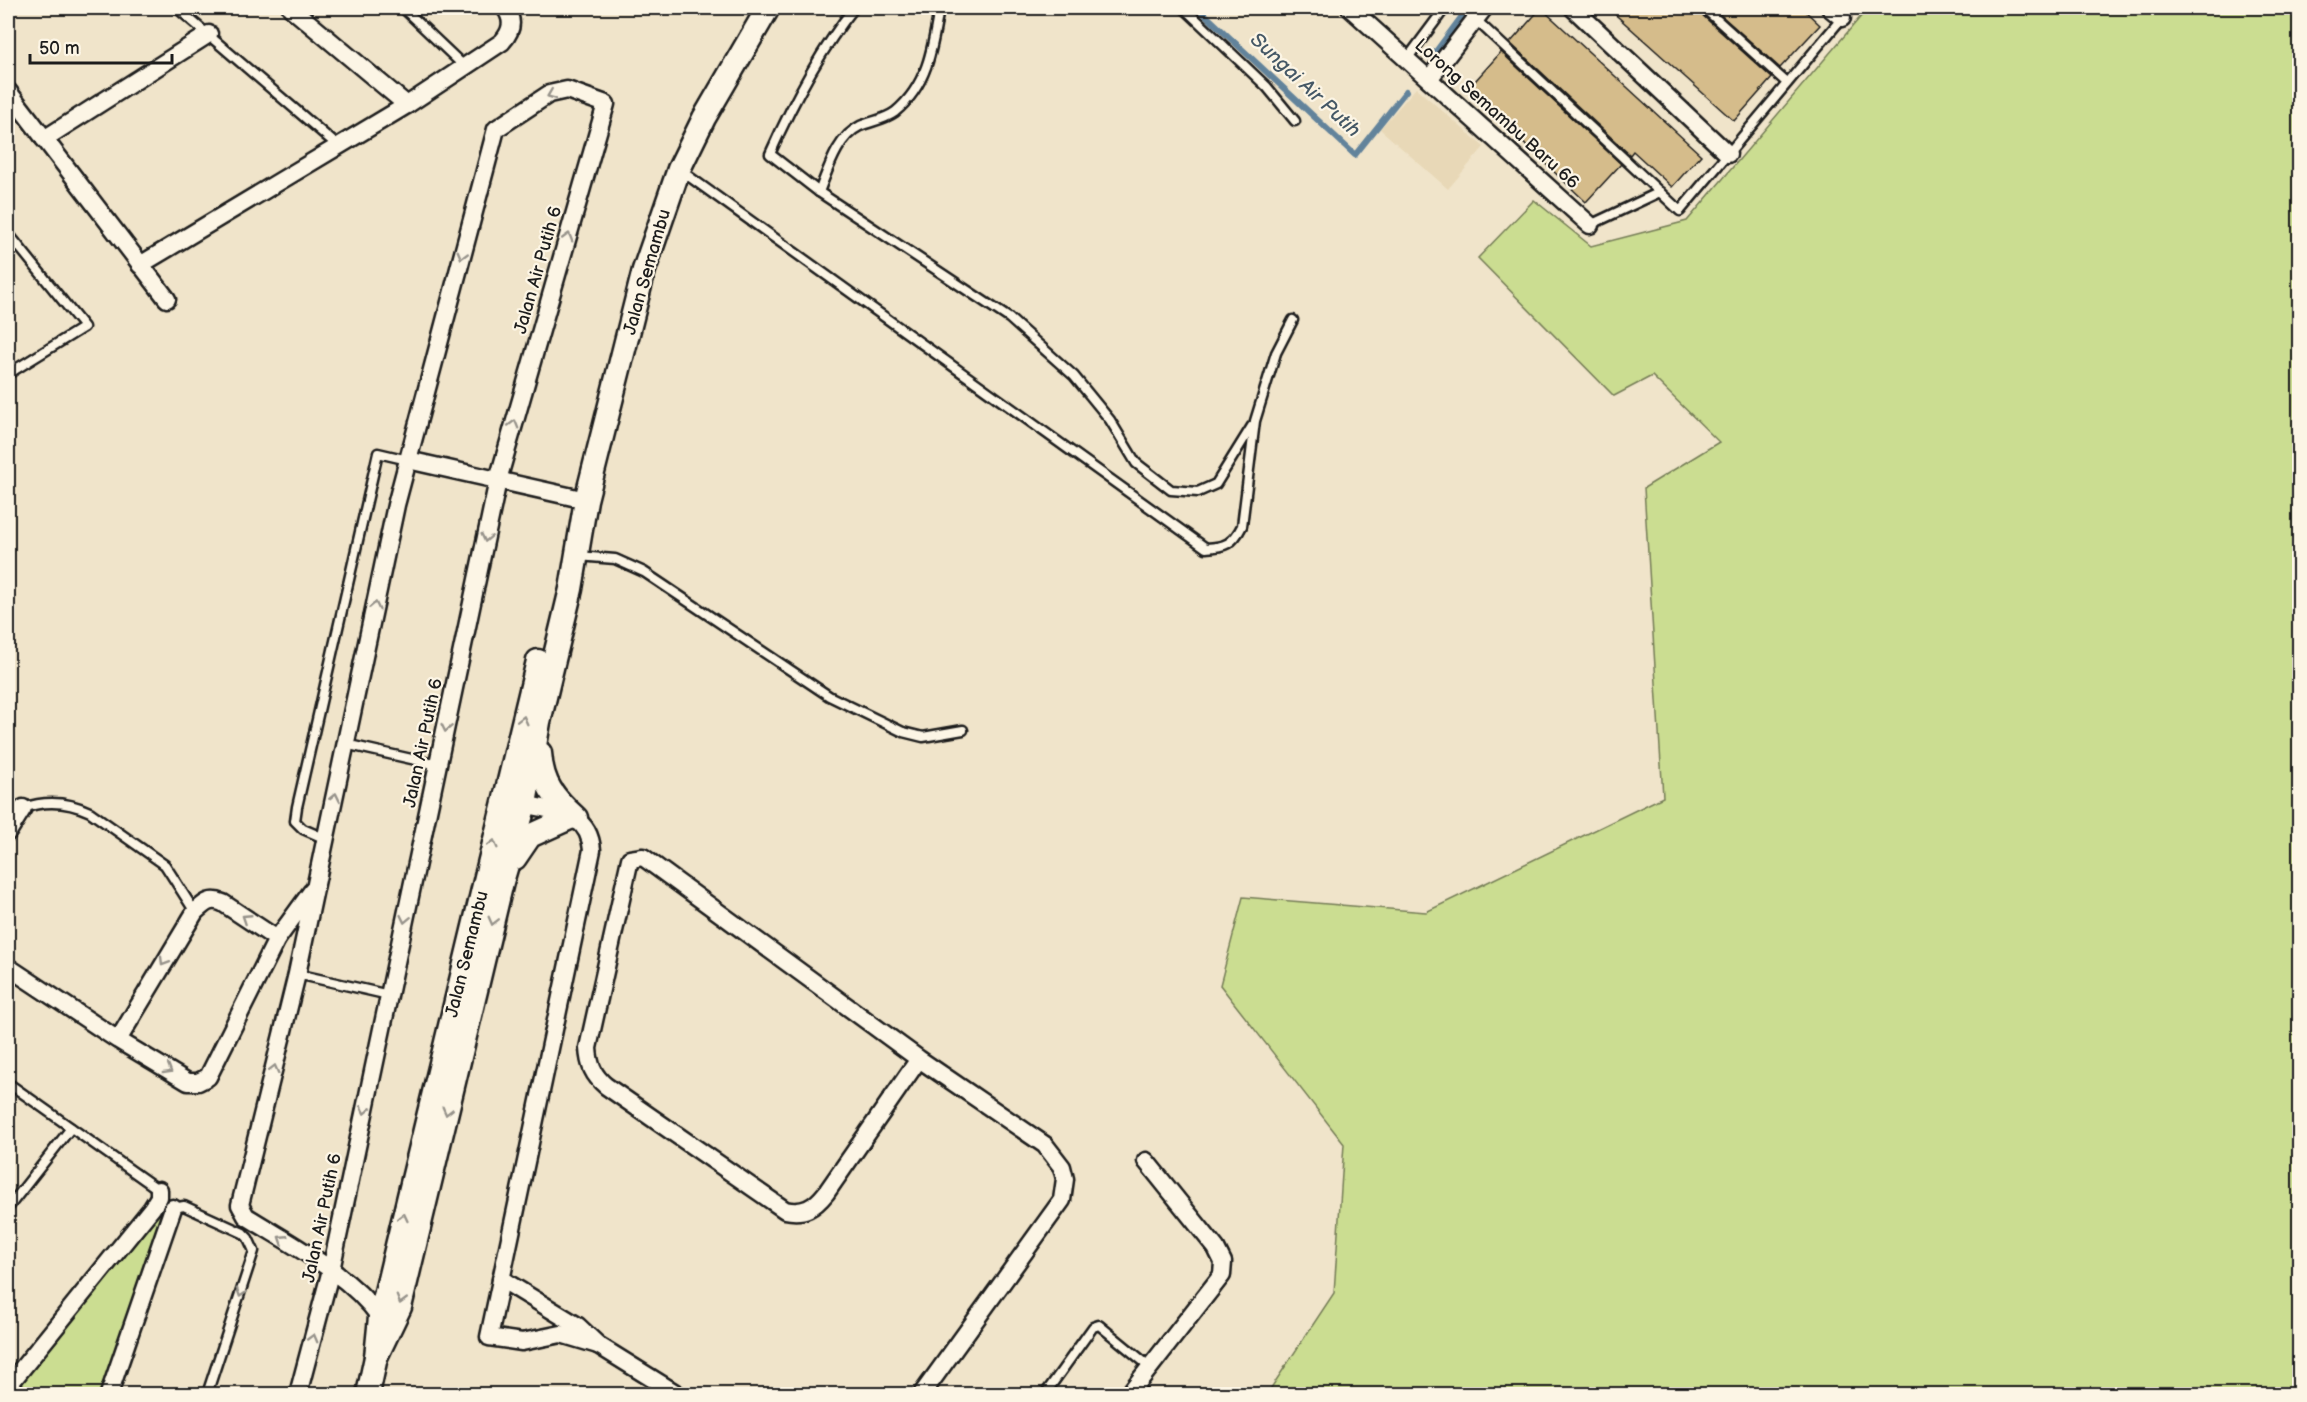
<svg xmlns="http://www.w3.org/2000/svg" width="2307" height="1402" viewBox="0 0 2307 1402" font-family="'Balsamiq Sans',sans-serif">
<style>
.built{fill:#e8d8b7}
.green{fill:#cbdd91;stroke:#747c56;stroke-width:1.5}
.lines{fill:none;stroke-linecap:round;stroke-linejoin:round}
.stream{stroke:#62839b;stroke-width:6}
.building{fill:#d5bc8b;stroke:#1c1c1c;stroke-width:1.5}
.service-casing{stroke:#1c1c1c;stroke-width:13}
.minor-casing{stroke:#1c1c1c;stroke-width:21}
.secondary-casing{stroke:#1c1c1c;stroke-width:27}
.service{stroke:#fcf5e5;stroke-width:8}
.minor{stroke:#fcf5e5;stroke-width:16}
.secondary{stroke:#fcf5e5;stroke-width:22}
.oneway{stroke:#97938b}
.labels{text-anchor:middle;dominant-baseline:central;stroke-width:4.5;stroke-linejoin:round;paint-order:stroke}
.street-label{font-size:18px;fill:#1c1c1c;stroke:#fcf5e5}
.water-label{font-size:20px;font-style:italic;fill:#455866;stroke:#fcf5e5}
</style>
<rect width="100%" height="100%" fill="#f0e4ca"/>
<filter id="ink" filterUnits="userSpaceOnUse"><feTurbulence type="fractalNoise" baseFrequency=".0167" numOctaves="2"/><feDisplacementMap in="SourceGraphic" scale="12" xChannelSelector="R" yChannelSelector="G"/><feConvolveMatrix kernelMatrix="1 2 1 2 8 2 1 2 1" color-interpolation-filters="sRGB"/></filter>
<g filter="url(#ink)">
<path class="built" d="M1416,88L1484,147L1448,189L1380,129Z"/>
<g class="green">
<path d="M1857,8H2299V1394H1267L1334,1293L1344,1144L1220,985L1243,897L1426,912L1663,797L1644,488L1719,442L1652,376L1614,396L1478,258L1534,200L1591,246L1687,221L1863,14Z"/>
<path d="M170,1200L105,1394H14L164,1201Z"/>
</g>
<g class="lines">
<g class="stream">
<path d="M1198,8L1355,155L1406,91"/>
<path d="M1431,58L1468,8"/>
</g>
</g>
<g class="building">
<path d="M1541,8L1701,155L1672,187L1633,151L1630,155L1510,43Z"/>
<path d="M1608,8H1698L1700,13L1772,78L1734,121Z"/>
<path d="M1713,8H1802L1820,25L1780,68Z"/>
<path d="M1501,52L1621,164L1586,202L1467,90Z"/>
</g>
<g class="lines">
<g class="service-casing">
<g id="service">
<path d="M177,8L338,146"/>
<path d="M403,8L465,67"/>
<path d="M854,8C819,52 793,102 770,154L819,192L1009,318L1074,376L1110,420L1136,463L1171,490L1198,492L1216,484L1252,426"/>
<path d="M1184,8L1267,87L1295,121"/>
<path d="M1704,8L1787,83"/>
<path d="M1475,19L1680,211L1842,18"/>
<path d="M1407,59L1445,8"/>
<path d="M680,170L1206,548C1225,547 1233,544 1242,526L1255,421L1276,353L1293,320"/>
<path d="M819,192C828,170 837,137 860,126C872,121 884,120 895,112C928,85 933,46 939,8"/>
<path d="M1590,225L1660,192"/>
<path d="M8,233L84,327L8,374"/>
<path d="M578,556L615,559L644,572L829,696L903,732L923,737L963,730"/>
<path d="M345,744L438,765"/>
<path d="M23,808C46,800 67,801 90,812L165,865L195,912"/>
<path d="M326,839L303,829L295,821L297,807L378,453L408,460"/>
<path d="M297,974L389,995"/>
<path d="M8,1083L159,1190"/>
<path d="M8,1208L71,1128"/>
<path d="M173,1208L184,1206L243,1233L248,1238L254,1251L207,1394"/>
<path d="M1045,1394L1093,1327L1099,1325L1149,1366"/>
</g>
</g>
<g class="minor-casing">
<g id="minor">
<path d="M291,8L407,105"/>
<path d="M1350,8L1590,225"/>
<path d="M1573,8L1728,154"/>
<path d="M1830,8L1842,18"/>
<path d="M1429,79L1484,8"/>
<path d="M8,91L167,299"/>
<path d="M44,139L209,34"/>
<path d="M140,265L407,105L502,42C512,31 514,20 505,8"/>
<path d="M408,460L586,500"/>
<path d="M525,804C555,812 589,811 592,850L489,1337L522,1342L561,1334L598,1345"/>
<path d="M8,832L23,808"/>
<path d="M277,939L312,891"/>
<path d="M8,967L118,1040L188,1082H198L208,1077L277,939L223,903C209,897 204,904 195,912L118,1040"/>
<path d="M919,1059L826,1193C814,1208 804,1214 785,1210L606,1086C593,1075 589,1065 588,1048L630,859L643,857L919,1059L1045,1145L1062,1167L1065,1179L1062,1200L922,1394"/>
<path d="M501,1279L578,1326L598,1345L677,1394"/>
<path d="M8,1386L152,1208L159,1197V1190"/>
<path d="M109,1394L173,1208"/>
<path d="M298,1394L331,1270L498,480L606,104L567,90L549,94L496,129L396,505L297,974L240,1205L246,1216C292,1245 348,1273 380,1317"/>
<path d="M1129,1394L1222,1275L1223,1262L1216,1248L1146,1161"/>
</g>
</g>
<g class="secondary-casing">
<g id="secondary">
<path d="M540,753C542,784 554,798 576,818"/>
<path d="M515,858L530,836L572,817"/>
<path d="M376,1357L400,1307L502,882L525,804L539,722L571,589L586,500L644,270L679,169L704,118L768,8"/>
<path d="M368,1394L376,1357L380,1317L402,1225L538,661"/>
</g>
</g>
<use href="#service" class="service"/>
<use href="#minor" class="minor"/>
<use href="#secondary" class="secondary"/>
</g>
<defs><path id="oneway-chevron" d="M-2-3.5L2.5 0L-2 3.5" fill="none" stroke-width="1.6" stroke-linecap="round" stroke-linejoin="round" transform="scale(1.5)"/></defs>
<g class="oneway">
<use href="#oneway-chevron" transform="translate(551 95) rotate(158)"/>
<use href="#oneway-chevron" transform="translate(568 237) rotate(-74)"/>
<use href="#oneway-chevron" transform="translate(462 255) rotate(105)"/>
<use href="#oneway-chevron" transform="translate(514 424) rotate(-74)"/>
<use href="#oneway-chevron" transform="translate(486 538) rotate(102)"/>
<use href="#oneway-chevron" transform="translate(375 606) rotate(-78)"/>
<use href="#oneway-chevron" transform="translate(523 720) rotate(-76)"/>
<use href="#oneway-chevron" transform="translate(446 728) rotate(102)"/>
<use href="#oneway-chevron" transform="translate(335 797) rotate(-78)"/>
<use href="#oneway-chevron" transform="translate(493 844) rotate(-76)"/>
<use href="#oneway-chevron" transform="translate(246 918) rotate(-147)"/>
<use href="#oneway-chevron" transform="translate(405 919) rotate(102)"/>
<use href="#oneway-chevron" transform="translate(493 921) rotate(104)"/>
<use href="#oneway-chevron" transform="translate(164 962) rotate(121)"/>
<use href="#oneway-chevron" transform="translate(274 1069) rotate(-76)"/>
<use href="#oneway-chevron" transform="translate(168 1070) rotate(31)"/>
<use href="#oneway-chevron" transform="translate(365 1110) rotate(102)"/>
<use href="#oneway-chevron" transform="translate(447 1111) rotate(104)"/>
<use href="#oneway-chevron" transform="translate(403 1217) rotate(-77)"/>
<use href="#oneway-chevron" transform="translate(282 1239) rotate(-147)"/>
<use href="#oneway-chevron" transform="translate(241 1293) rotate(108)"/>
<use href="#oneway-chevron" transform="translate(401 1300) rotate(106)"/>
<use href="#oneway-chevron" transform="translate(313 1338) rotate(-75)"/>
</g>
</g>
<g class="labels">
<g class="street-label">
<text transform="translate(1497 114) rotate(42)">Lorong Semambu Baru 66</text>
<text transform="translate(538 270) rotate(-74)">Jalan Air Putih 6</text>
<text transform="translate(647 272) rotate(-74)">Jalan Semambu</text>
<text transform="translate(423 743) rotate(-78)">Jalan Air Putih 6</text>
<text transform="translate(467 954) rotate(-76)">Jalan Semambu</text>
<text transform="translate(322 1218) rotate(-78)">Jalan Air Putih 6</text>
</g>
<g class="water-label">
<text transform="translate(1305 85) rotate(43)">Sungai Air Putih</text>
</g>
</g>
<rect width="2307" height="1402" fill="none" stroke="#fcf5e5" stroke-width="30"/>
<rect x="15" y="15" width="2277" height="1372" fill="none" stroke="#1c1c1c" stroke-width="2" filter="url(#ink)"/>
<path d="M30 54v9h142v-9" fill="none" stroke="#1c1c1c" stroke-width="3"/>
<text x="39" y="54" font-size="18" fill="#1c1c1c" stroke="#fcf5e5" stroke-width="4.5" paint-order="stroke">50 m</text>
</svg>
